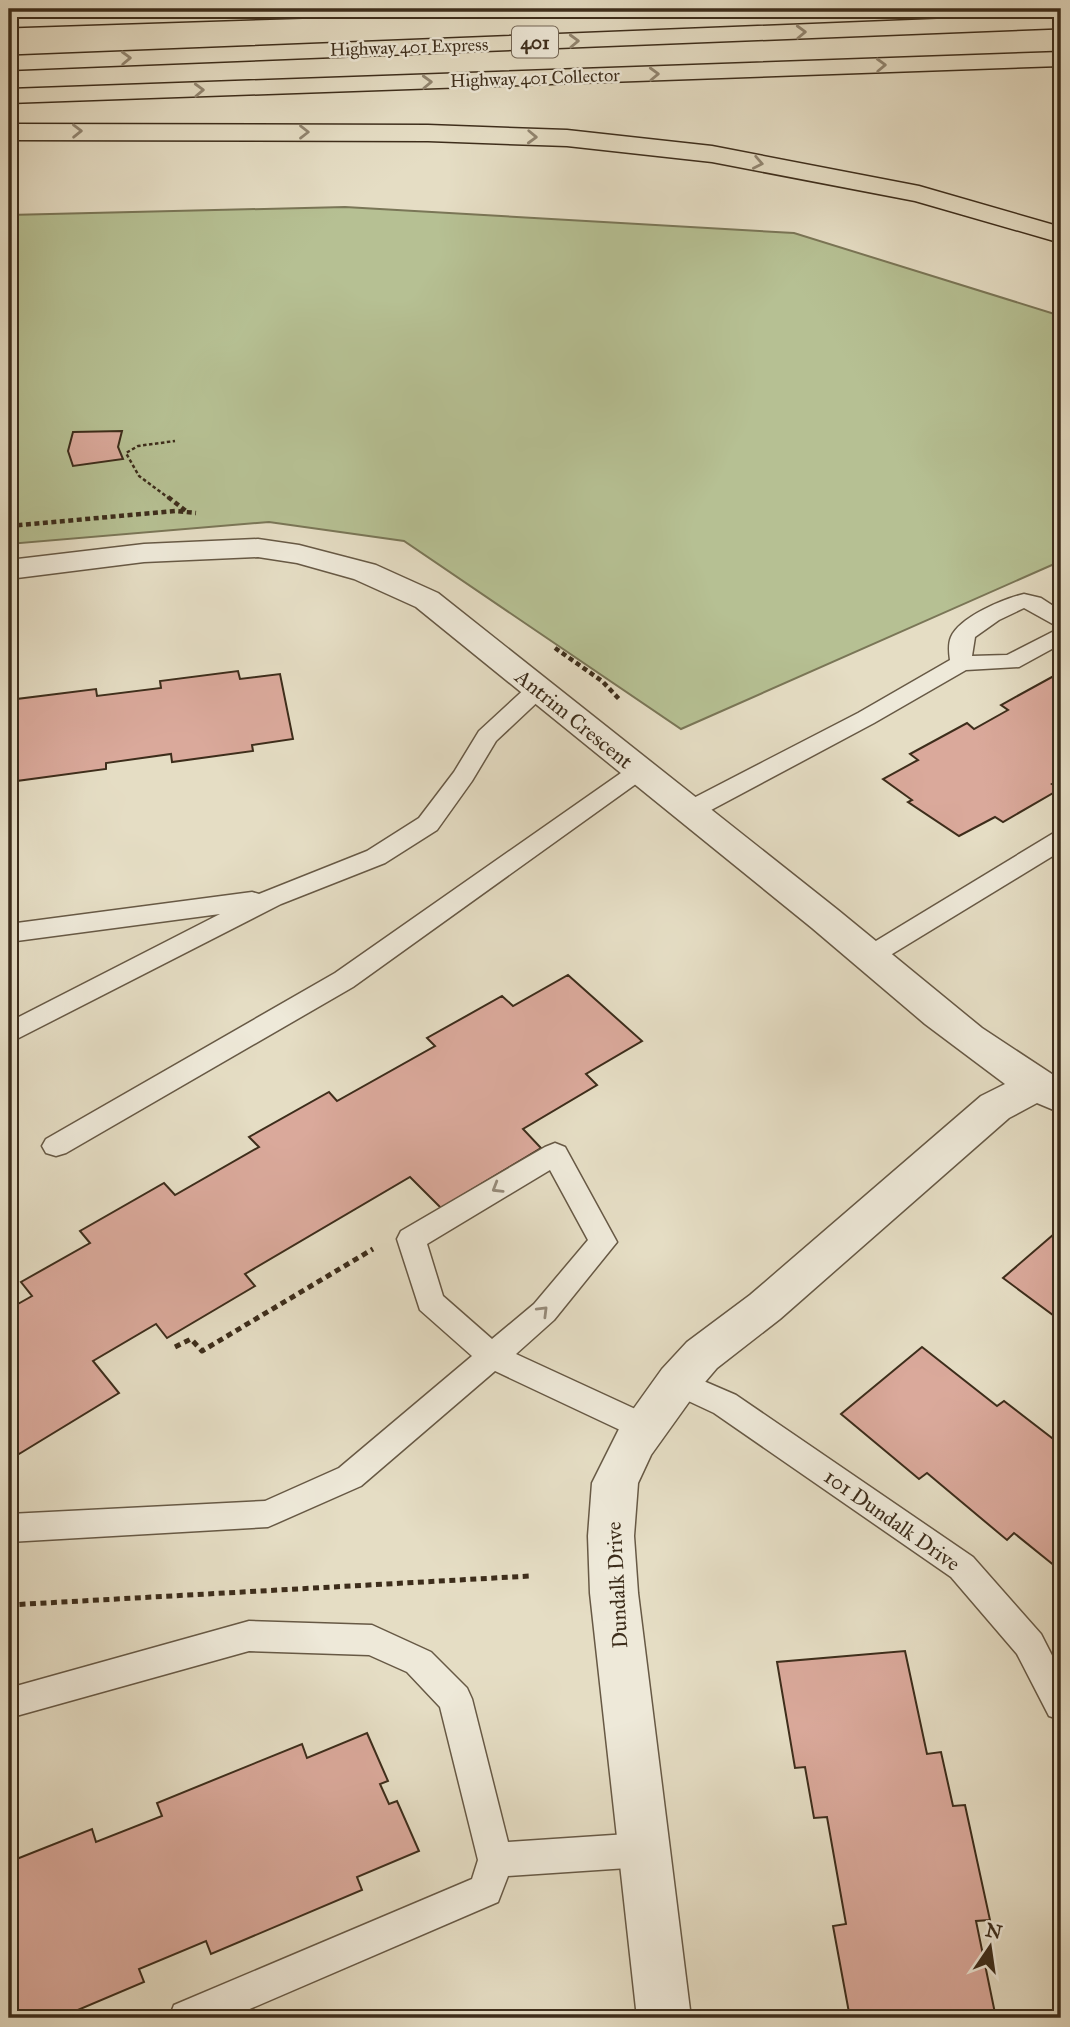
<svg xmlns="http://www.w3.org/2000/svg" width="1070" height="2027" viewBox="0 0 1070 2027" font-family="'IM FELL Great Primer',serif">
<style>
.green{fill:#b6c093;stroke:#7a7657;stroke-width:2}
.building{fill:#daa99b;stroke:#3d2d1b;stroke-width:2}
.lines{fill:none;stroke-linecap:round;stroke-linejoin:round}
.service-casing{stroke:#675945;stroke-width:3}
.minor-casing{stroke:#675945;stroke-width:3}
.motorway-casing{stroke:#3d2d1b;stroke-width:3}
.path-far2{stroke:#3d2d1b;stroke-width:2.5;stroke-dasharray:3.5 2.5;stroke-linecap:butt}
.path-far1{stroke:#3d2d1b;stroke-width:4.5;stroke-dasharray:5 3.5;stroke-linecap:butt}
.path{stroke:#3d2d1b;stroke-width:5;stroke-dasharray:6 4.5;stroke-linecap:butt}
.service{fill:#eee9d9;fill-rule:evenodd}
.minor{fill:#eee9d9;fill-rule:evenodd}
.motorway{fill:#e5ddc4;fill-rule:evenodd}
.oneway{stroke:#918570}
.oneway2{stroke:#968b7a}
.labels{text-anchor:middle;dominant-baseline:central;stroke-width:5;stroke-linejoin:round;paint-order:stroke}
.far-street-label{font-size:18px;fill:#3d2d1b;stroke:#eee9d9}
.shield{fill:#eee9d9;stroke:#726554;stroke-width:2}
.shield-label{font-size:19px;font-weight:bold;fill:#3d2d1b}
.street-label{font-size:21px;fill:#3d2d1b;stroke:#eee9d9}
</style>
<rect width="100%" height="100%" fill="#e5ddc4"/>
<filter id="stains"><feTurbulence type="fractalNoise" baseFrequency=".00286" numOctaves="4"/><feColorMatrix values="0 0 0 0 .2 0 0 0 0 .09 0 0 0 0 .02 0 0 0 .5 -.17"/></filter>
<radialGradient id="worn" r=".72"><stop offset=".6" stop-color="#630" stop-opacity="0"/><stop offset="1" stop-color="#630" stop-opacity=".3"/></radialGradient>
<path class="green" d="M345,207L794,233L1061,316V561L681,729L404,541L269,522L9,544V215Z"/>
<g class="building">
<path d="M122,431L118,447L123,459L73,466L68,451L73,432Z"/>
<path d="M238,671L240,679L280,674L293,739L252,745L253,751L172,762L171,754L106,763V769L9,782V700L96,689L97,696L161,688L160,681Z"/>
<path d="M1061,672V779L1052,784L1060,789L1003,822L995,817L959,836L908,802L912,800L883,779L918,760L910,754L967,723L974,729L1008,710L1001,705Z"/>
<path d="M568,975L642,1041L586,1074L597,1085L523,1129L541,1148L441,1208L410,1177L245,1274L255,1286L167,1338L156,1324L93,1361L119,1393L19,1454L9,1441V1309L32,1296L21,1282L90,1243L80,1231L164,1183L175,1195L259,1147L249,1137L329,1092L337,1101L435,1046L427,1038L502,996L513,1006Z"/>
<path d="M1061,1228V1321L1003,1278Z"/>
<path d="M922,1347L997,1406L1004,1401L1061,1445V1571L1014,1533L1007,1540L927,1473L919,1479L841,1414Z"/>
<path d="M905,1651L927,1754L941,1752L953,1806L965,1805L990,1920L976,1921L996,2018H850L833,1926L846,1924L827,1817L814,1818L805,1767L795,1768L777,1662Z"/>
<path d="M367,1733L388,1781L380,1784L389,1804L397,1801L419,1851L357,1877L362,1890L211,1954L206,1941L139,1969L144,1982L59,2018H9V1862L92,1829L96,1842L162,1816L157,1803L302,1744L307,1758Z"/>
</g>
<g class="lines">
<g class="service-casing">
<g id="service">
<path d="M1024,594L1041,598L1061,611V644L1019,667L966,670L874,723L698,817L689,819L680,817L677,811L680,805L858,713L950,660C949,653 948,644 951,637C960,617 1003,599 1024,594ZM1024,608L1060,628L1007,655L972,656L975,637L999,620Z"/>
<path d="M537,683L545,685L548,690L545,695L496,741L472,781L437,830L385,863L281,904L9,1043V1022L220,914L9,942V924L252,892L259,894L367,851L419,818L454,772L479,731L529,685Z"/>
<path d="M639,763L647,766L651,771L647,776L353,987L66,1153L56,1156L46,1153L42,1146L46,1139L335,973L631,766Z"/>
<path d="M1061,832V851L879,962L870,965L861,962L857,956L861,950L1052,834Z"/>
<path d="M555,1143L565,1147L617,1242L554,1320L516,1354L657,1419L661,1428L657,1437L646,1441L635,1437L495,1371L361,1486L268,1527L9,1542V1514L265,1501L339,1468L472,1356L420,1310L397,1239L401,1231L545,1147ZM550,1170L588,1240L534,1304L492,1339L443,1296L427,1244Z"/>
<path d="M678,1370L736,1395L973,1557L1041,1634L1061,1673V1720L1049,1716L1017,1654L951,1577L714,1413L667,1391L663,1382L667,1373Z"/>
<path d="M249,1621L372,1625L431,1652L467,1688L472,1699L508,1842L643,1833L655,1838L660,1850L655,1862L643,1867L508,1876L498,1902L229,2018H169L174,2005L472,1879L478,1860L440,1707L407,1672L369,1655L249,1651L9,1718V1688Z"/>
</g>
</g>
<g class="minor-casing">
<path id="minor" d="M258,539L299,545L376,565L438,593L838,910L982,1028L1061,1080V1113L1037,1103L1009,1118L780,1319L717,1368L694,1395L651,1455L638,1483L634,1536L638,1593L691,2018H637L590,1593L588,1536L592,1483L619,1429L662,1369L687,1342L750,1295L981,1096L1005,1084L925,1024L812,928L416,607L354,579L297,563L258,557L144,562L9,579V560L144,544Z"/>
</g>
<g class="motorway-casing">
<g id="motorway">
<path d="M139,9H363L359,14L351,16L9,27V13Z"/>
<path d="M1061,14V28L9,70V56Z"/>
<path d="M1061,52V66L9,103V89Z"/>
<path d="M9,124L428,125L567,130L712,146L919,186L1061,227V243L915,201L712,162L567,146L428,141L9,140Z"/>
</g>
</g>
<path class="path-far2" d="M170,499L139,476L126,453L138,446L175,441"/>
<g class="path-far1">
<path d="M168,497L186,511"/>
<path d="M9,526L175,511L196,513"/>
<path d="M555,648L602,681L621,701"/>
</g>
<g class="path">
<path d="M175,1347L191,1339L202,1351L373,1249"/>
<path d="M9,1605L530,1576"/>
</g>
<use href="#service" class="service"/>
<use href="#minor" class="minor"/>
<use href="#motorway" class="motorway"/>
</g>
<defs><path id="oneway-chevron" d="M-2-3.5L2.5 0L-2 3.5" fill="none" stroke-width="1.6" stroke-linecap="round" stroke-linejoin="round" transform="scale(1.75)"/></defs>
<g class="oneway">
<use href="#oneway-chevron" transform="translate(801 32) rotate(-2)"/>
<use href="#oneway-chevron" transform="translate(574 41) rotate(-2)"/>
<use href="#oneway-chevron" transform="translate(126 58) rotate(-2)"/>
<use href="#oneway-chevron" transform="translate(881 65) rotate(-2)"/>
<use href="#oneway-chevron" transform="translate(654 74) rotate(-2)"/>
<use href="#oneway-chevron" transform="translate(427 82) rotate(-2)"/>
<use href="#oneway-chevron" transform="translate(199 90) rotate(-2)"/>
<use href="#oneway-chevron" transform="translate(77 131) rotate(-1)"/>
<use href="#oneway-chevron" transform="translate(304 132)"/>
<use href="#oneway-chevron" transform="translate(532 137) rotate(2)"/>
<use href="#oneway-chevron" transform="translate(758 163) rotate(11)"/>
</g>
<g class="oneway2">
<use href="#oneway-chevron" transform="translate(497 1188) rotate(149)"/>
<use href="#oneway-chevron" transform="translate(543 1311) rotate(-45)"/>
</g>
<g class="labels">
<g class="far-street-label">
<text transform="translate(409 47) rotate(-2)">Highway 401 Express</text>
<text transform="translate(535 78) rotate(-2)">Highway 401 Collector</text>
</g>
<rect class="shield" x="512" y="26.5" width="46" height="31" rx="5"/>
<g class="shield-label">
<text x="535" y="42">401</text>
</g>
<g class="street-label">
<text transform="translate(574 719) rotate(39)">Antrim Crescent</text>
<text transform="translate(892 1520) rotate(35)">101 Dundalk Drive</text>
<text transform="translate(617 1585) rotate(-93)">Dundalk Drive</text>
</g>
</g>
<rect width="1070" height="2027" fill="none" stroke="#e5ddc4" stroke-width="35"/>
<rect x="10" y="10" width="1049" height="2006" fill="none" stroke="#3d2d1b" stroke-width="3.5"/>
<rect x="18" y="18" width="1035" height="1992" fill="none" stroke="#3d2d1b" stroke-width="2"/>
<g transform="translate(990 1947) rotate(13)" stroke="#eee9d9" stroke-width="5" paint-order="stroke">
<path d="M0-5L12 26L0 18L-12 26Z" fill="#3d2d1b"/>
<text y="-10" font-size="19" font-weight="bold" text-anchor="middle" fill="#3d2d1b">N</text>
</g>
<rect width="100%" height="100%" filter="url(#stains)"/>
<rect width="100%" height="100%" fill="url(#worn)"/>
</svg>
